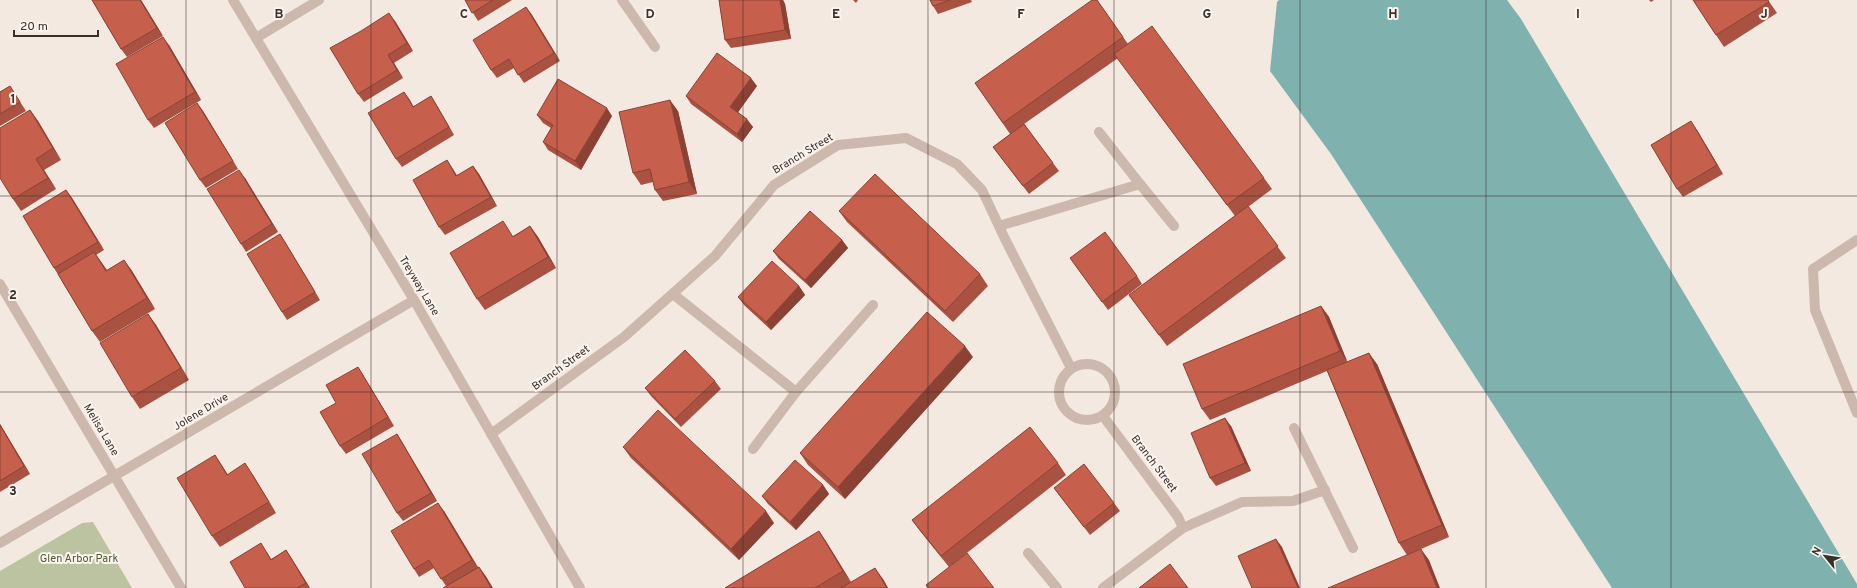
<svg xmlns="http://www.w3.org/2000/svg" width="1857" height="588" viewBox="0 0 1857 588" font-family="Overpass,sans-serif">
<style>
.green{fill:#bbc3a0}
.water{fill:#7fb1af}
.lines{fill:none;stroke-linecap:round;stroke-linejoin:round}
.service{stroke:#ccb8ac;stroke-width:10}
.minor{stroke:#ccb8ac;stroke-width:10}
.tertiary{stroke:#ccb8ac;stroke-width:10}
.wall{fill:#aa5241}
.shaded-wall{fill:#8b4235}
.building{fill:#c65f4c;stroke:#8b4235}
.grid{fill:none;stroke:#3b2f2b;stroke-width:1;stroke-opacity:0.55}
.labels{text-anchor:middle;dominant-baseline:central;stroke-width:4;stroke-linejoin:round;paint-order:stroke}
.street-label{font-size:11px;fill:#3b2f2b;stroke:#fbf4ee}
.park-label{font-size:11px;fill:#4d592e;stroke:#fbf4ee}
.grid-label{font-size:13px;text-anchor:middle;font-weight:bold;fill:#3b2f2b;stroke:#fbf4ee;stroke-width:4;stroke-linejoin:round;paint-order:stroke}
</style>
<rect width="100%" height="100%" fill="#f4e9e1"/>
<path class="green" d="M93,522L132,588H0V571L82,523Z"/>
<path class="water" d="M1279,0H1507L1521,19L1857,584V588H1612L1331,154L1270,71L1277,2Z"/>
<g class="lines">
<g class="service">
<path d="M1140,184L1174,226"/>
<path d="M999,226L1140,184L1099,132"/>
<path d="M1857,240L1813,269L1815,310L1857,413"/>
<path d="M673,294L796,392"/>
<circle cx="1087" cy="392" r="28"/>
<path d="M1103,416L1178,517L1183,528"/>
<path d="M1294,428L1353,548"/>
<path d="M491,434L624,337L715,256L774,185L838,145L906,138L957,164L982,190L1005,239L1071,368"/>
<path d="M753,449L796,392L873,305"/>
<path d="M1028,553L1057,588"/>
</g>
<g class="minor">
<path d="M622,0L655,47"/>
<path d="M256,38L319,0"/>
<path d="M0,284L181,588"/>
<path d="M0,543L414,300"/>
<path d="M1103,588L1183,528L1242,502L1293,501L1325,490"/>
</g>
<path class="tertiary" d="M233,0L414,300L580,588"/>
</g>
<g class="wall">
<path d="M92,0H141L163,36L127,57L121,49Z"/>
<path d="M465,0H512L478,21Z"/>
<path d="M719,0H783L785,4L791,39L731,48L725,40Z"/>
<path d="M853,0H858L856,3Z"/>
<path d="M930,0H971L972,2L938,14L933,6Z"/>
<path d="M1097,0L1128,44L1264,178L1272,189L1248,207L1286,258L1167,346L1129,295L1235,216L1118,58L1024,124L1059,171L1029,194L993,147L1010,134L975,83Z"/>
<path d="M1649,0H1654L1651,2Z"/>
<path d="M1693,0H1768L1777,13L1724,47L1716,35Z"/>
<path d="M526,7L532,15L560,61L524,83L514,68L497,78L491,70Z"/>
<path d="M395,21L413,51L394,63L403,78L364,102L358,94Z"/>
<path d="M169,45L201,100L154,128L148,120Z"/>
<path d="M10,86L26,111L0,126V92Z"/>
<path d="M757,86L738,112L753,127L742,142L691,104L686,96Z"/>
<path d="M404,92L413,107L431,96L436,104L454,135L402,167L396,159Z"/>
<path d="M197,103L203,111L238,169L206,188L200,180Z"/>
<path d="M30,110L38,121L61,160L44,170L56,189L21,211L13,199Z"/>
<path d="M678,111L697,194L663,201L655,190L653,182L641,185L633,173Z"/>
<path d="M537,115L612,116L581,170L548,150L543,142L551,128L543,123Z"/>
<path d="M1697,130L1723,174L1683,197L1677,189Z"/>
<path d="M447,160L457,176L473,166L479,174L497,206L445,235L439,227Z"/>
<path d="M245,178L278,232L246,252L241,244Z"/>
<path d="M66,190L72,198L104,250L96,255L107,270L124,260L132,271L155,309L100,342L92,331L54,268Z"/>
<path d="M839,211L980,274L988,286L953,322L847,222Z"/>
<path d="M530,226L538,237L556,268L485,310L477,299L513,236Z"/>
<path d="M842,240L848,248L811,288L779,259L773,251Z"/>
<path d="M285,242L320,300L287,320L282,312Z"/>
<path d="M1076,266L1137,276L1142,284L1108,310Z"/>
<path d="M799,286L805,295L771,330L744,305L738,297Z"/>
<path d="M1321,306L1329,317L1347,362L1377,364L1449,537L1407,555L1399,543L1327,371L1210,420L1202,409Z"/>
<path d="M148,314L156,325L189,380L140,409L132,397Z"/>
<path d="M973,357L845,499L808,465L800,453Z"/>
<path d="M358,367L363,375L394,426L346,454L340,446L336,403Z"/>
<path d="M715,381L721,389L681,427L651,396L645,388Z"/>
<path d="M0,424L30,474L0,492Z"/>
<path d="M1231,426L1251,471L1216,486L1210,478Z"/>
<path d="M397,434L402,442L437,501L403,521L397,513Z"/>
<path d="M623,447L774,523L739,560L631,458Z"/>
<path d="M215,455L227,474L253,475L276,513L220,547L212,536Z"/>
<path d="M1058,463L1066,475L949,567L920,531L912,520Z"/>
<path d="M823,485L829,494L796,530L768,504L762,496Z"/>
<path d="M1054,488L1114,503L1120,511L1090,535Z"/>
<path d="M444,511L478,567H479L487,578L446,586L434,568L419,577L414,569Z"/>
<path d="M819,531L827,543L851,582L883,579L888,588H725Z"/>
<path d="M286,550L292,559L310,588H245L267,552L271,559Z"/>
</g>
<g class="shaded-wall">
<path d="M140,0H141L163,36L157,28Z"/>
<path d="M780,0H783L785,4L791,39L785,30Z"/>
<path d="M526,7L532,15L560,61L554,53Z"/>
<path d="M389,13L395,21L413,51L407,43Z"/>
<path d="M163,37L169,45L201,100L195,92Z"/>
<path d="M388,55L394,63L403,78L397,70Z"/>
<path d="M751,78L757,86L736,115L730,107Z"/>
<path d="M404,92L410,100L418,115L413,107Z"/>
<path d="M431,96L436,104L454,135L449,127Z"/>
<path d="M670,100L678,111L697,194L689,182Z"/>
<path d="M197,103L203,111L238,169L233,161Z"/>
<path d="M607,108L612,116L581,170L575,161Z"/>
<path d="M30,110L38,121L61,160L53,148Z"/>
<path d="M747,119L753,127L742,142L737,134Z"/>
<path d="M1691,121L1697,130L1723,174L1717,165Z"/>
<path d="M36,159L44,170L56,189L48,178Z"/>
<path d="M447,160L453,169L462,184L456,176Z"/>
<path d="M473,166L479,174L497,206L491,197Z"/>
<path d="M239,170L245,178L278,232L272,224Z"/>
<path d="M66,190L72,198L104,250L98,242Z"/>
<path d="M530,226L538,237L556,268L548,257Z"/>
<path d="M280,234L285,242L320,300L315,292Z"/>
<path d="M842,240L848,248L811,288L805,280Z"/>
<path d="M94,252L102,263L114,282L106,271Z"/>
<path d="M124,260L132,271L155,309L147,298Z"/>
<path d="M799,286L805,295L771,330L766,322Z"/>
<path d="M1321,306L1329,317L1348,363L1340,351Z"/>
<path d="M148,314L156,325L189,380L181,368Z"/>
<path d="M965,346L973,357L845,499L838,487Z"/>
<path d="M1369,353L1377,364L1449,537L1442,525Z"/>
<path d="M358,367L363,375L394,426L388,417Z"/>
<path d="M1225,418L1231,426L1251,471L1245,463Z"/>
<path d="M0,424L30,474L24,466L0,425Z"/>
<path d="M397,434L402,442L437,501L431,493Z"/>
<path d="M215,455L223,467L235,486L227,475Z"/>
<path d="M245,463L253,475L276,513L269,502Z"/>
<path d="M823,485L829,494L796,530L790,522Z"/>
<path d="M438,503L444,511L478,568L472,560Z"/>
<path d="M766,511L774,523L739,560L731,549Z"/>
<path d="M819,531L827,543L851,582L843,571Z"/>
<path d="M1276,539L1282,547L1300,588H1298Z"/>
<path d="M1421,549L1429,560L1440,588H1437Z"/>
<path d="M286,550L292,559L310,588L306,583Z"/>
<path d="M479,567L487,578L493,588H491Z"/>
<path d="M875,568L883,579L888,588H887Z"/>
</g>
<g class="building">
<path d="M92,0H140L157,28L121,49Z"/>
<path d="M465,0H493L472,13Z"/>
<path d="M719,0H780L785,30L725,40Z"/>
<path d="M930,0H950L933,6Z"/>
<path d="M1092,0H1097L1123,37L1003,123L975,83Z"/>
<path d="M1693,0H1768L1769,2L1716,35Z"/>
<path d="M526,7L554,53L518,75L509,59L491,70L473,40Z"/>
<path d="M389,13L407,43L388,55L397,70L358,94L330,48L361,31Z"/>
<path d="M1152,26L1264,178L1227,205L1114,54Z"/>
<path d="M163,37L195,92L148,120L116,64Z"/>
<path d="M717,53L751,78L730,107L747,119L737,134L686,96Z"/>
<path d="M558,79L607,108L575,161L543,142L553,125L537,115Z"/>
<path d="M10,86L20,102L0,114V92Z"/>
<path d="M404,92L413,107L431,96L449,127L396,159L368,113Z"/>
<path d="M670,100L689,182L655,190L650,169L633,173L619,112Z"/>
<path d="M197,103L233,161L200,180L165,123Z"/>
<path d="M30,110L53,148L36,159L48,178L13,199L0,178V128Z"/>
<path d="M1691,121L1717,165L1677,189L1651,145Z"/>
<path d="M1024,124L1053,163L1023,186L993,147Z"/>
<path d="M447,160L456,176L473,166L491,197L439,227L413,180Z"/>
<path d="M239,170L272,224L241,244L207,189Z"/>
<path d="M875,174L980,274L945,311L839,211Z"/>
<path d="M66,190L98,242L54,268L23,216Z"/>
<path d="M1248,206L1278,246L1159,335L1129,295Z"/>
<path d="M810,211L842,240L805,280L773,251Z"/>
<path d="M503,221L513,237L530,226L548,257L477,299L450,253Z"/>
<path d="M1105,232L1137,276L1102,302L1070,258Z"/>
<path d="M280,234L315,292L282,312L247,254Z"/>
<path d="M94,252L106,271L124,260L147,298L92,331L58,274Z"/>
<path d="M772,261L799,286L766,322L738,297Z"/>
<path d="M1321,306L1340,351L1202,409L1183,364Z"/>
<path d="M927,312L965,346L838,487L800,453Z"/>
<path d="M148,314L181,368L132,397L100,343Z"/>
<path d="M685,350L715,381L675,419L645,388Z"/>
<path d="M1369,353L1442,525L1399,543L1327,370Z"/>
<path d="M358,367L388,417L340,446L320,412L336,403L326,385Z"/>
<path d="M658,410L766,511L731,549L623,447Z"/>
<path d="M1225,418L1245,463L1210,478L1191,433Z"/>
<path d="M0,425L24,466L0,481Z"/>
<path d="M1030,427L1058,463L941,556L912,520Z"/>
<path d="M397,434L431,493L397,513L362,454Z"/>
<path d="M215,455L227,475L245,463L269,502L212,536L177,478Z"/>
<path d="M795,460L823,485L790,522L762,496Z"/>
<path d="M1084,464L1114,503L1084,527L1054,488Z"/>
<path d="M438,503L472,560L441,579L429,560L414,569L391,531Z"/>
<path d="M819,531L843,571L815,588H725Z"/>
<path d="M1276,539L1298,588H1252L1238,556Z"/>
<path d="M261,543L271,560L286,550L306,583L297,588H245L230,562Z"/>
<path d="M1421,549L1437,588H1328Z"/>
<path d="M967,553L994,588H928L926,585Z"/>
<path d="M1170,564L1188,588H1139Z"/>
<path d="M479,567L491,588H443Z"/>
<path d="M875,568L887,588H841Z"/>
</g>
<path class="grid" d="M186,0V588M371,0V588M557,0V588M743,0V588M928,0V588M1114,0V588M1300,0V588M1486,0V588M1671,0V588M0,196H1857M0,392H1857"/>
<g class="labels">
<g class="street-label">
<text transform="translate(803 154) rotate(-31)">Branch Street</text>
<text transform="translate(419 286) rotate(59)">Treyway Lane</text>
<text transform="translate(561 368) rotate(-36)">Branch Street</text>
<text transform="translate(201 412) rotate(-31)">Jolene Drive</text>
<text transform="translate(101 430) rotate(59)">Melisa Lane</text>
<text transform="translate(1154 464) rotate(53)">Branch Street</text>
</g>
<g class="park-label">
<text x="79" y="559">Glen Arbor Park</text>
</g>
</g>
<g class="grid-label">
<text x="279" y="18">B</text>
<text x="464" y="18">C</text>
<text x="650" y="18">D</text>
<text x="836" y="18">E</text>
<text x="1021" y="18">F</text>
<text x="1207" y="18">G</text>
<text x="1393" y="18">H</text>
<text x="1578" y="18">I</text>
<text x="1764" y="18">J</text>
<text x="13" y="103">1</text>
<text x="13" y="299">2</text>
<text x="13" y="495">3</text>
</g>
<g transform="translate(1825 556) rotate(300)" stroke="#fbf4ee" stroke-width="3" paint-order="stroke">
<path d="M0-3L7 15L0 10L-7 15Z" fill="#3b2f2b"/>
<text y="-6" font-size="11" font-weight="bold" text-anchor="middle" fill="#3b2f2b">N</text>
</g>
<path d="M14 30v6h84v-6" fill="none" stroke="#3b2f2b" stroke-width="2"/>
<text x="20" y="30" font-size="12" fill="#3b2f2b" stroke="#fbf4ee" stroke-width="3" paint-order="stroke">20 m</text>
</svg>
